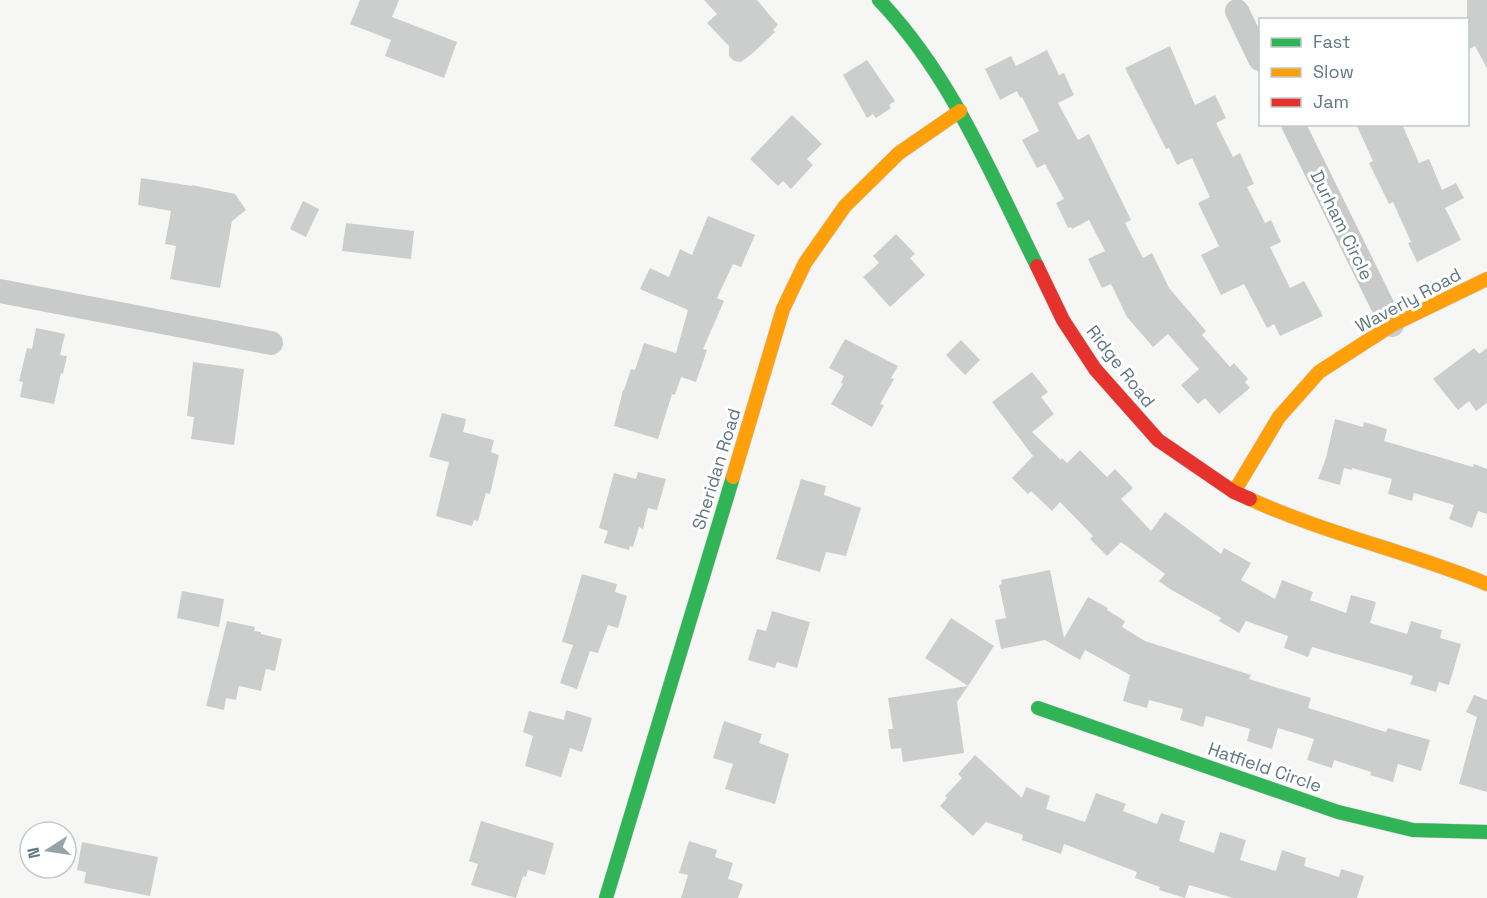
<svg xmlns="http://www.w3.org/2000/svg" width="1487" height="898" viewBox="0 0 1487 898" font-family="'Space Grotesk',sans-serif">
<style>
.building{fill:#cccece}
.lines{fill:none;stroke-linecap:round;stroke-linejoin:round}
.fast-casing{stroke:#d2d3d3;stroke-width:15}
.slow-casing{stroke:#d2d3d3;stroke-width:15}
.jam-casing{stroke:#d2d3d3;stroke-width:15}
.street{stroke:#c9cbcb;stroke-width:24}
.fast{stroke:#30b455;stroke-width:14}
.slow{stroke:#ff9f0a;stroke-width:14}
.jam{stroke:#e5322d;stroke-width:14}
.labels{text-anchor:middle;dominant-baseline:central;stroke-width:6;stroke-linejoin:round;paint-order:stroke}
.street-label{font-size:18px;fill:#627880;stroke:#fff}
</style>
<rect width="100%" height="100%" fill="#f6f6f5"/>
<g class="building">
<path d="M360,0H399L392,17L457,42L444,78L385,56L391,40L350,24Z"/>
<path d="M704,0H757L778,25L773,30L775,32L754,52L741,62L734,61L729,56V46L707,23L717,14Z"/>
<path d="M1467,0H1487V68L1475,46L1467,50Z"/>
<path d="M1170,46L1195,105L1215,95L1226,118L1216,123L1233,157L1240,153L1254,184L1247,187L1265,223L1271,220L1281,242L1270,247L1290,288L1304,281L1323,316L1280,336L1274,324L1267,328L1244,284L1221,295L1201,255L1219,246L1198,203L1210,197L1192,158L1177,165L1169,148L1166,149L1125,68Z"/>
<path d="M1047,50L1059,75L1064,73L1074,95L1058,103L1078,140L1089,134L1131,220L1125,223L1143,258L1152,253L1169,288L1206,331L1202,335L1230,367L1234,363L1248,379L1245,382L1250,388L1219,414L1205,398L1198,404L1181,385L1199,369L1168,334L1153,347L1127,317L1111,284L1102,288L1088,259L1105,251L1089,220L1072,229L1071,227L1068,228L1056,203L1064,199L1045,164L1037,168L1022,140L1039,131L1022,97L1020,98L1017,91L1000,100L985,69L1011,56L1016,66Z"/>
<path d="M867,60L895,101L889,105L891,108L876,118L873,114L867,118L843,75Z"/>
<path d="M792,115L822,144L807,159L813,165L791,189L783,181L778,186L750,159Z"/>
<path d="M1356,124H1402L1419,163L1429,159L1442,190L1456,183L1464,198L1445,208L1461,240L1417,262L1408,243L1411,242L1393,202L1389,204L1369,163L1373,161Z"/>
<path d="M141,178L192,186V185L235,194L246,210L232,221L220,288L170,279L176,246L165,244L171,211L138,205Z"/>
<path d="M303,201L319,209L306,237L290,229Z"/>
<path d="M708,216L755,235L741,267L733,264L717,298L724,301L703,349L707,350L696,382L681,377L675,395L672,394L658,439L614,426L623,390H624L631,369L635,370L644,343L676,353L688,310L640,289L650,268L669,277L680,249L692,255Z"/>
<path d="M346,223L414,231L411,259L342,251Z"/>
<path d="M896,234L915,254L910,258L925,275L890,307L863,277L879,263L873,256Z"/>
<path d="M36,328L65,334L60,355L67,356L63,374L61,373L54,404L20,397L23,382L19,381L27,348L32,349Z"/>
<path d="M845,339L898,366L891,378L894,379L880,404L884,405L872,427L831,404L843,384L841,383L844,376L829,368Z"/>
<path d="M961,340L980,360L965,375L946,355Z"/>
<path d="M1474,348L1479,354L1487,348V403L1476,411L1469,401L1458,410L1433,379Z"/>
<path d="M193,362L244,369L234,445L191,439L194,417L187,416Z"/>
<path d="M1032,372L1048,392L1041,397L1054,414L1032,432L1061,460L1062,458L1067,463L1080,450L1107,477L1115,469L1133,488L1121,499L1151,531L1165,512L1221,554L1224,548L1251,563L1241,580L1275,599L1282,580L1313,592L1310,600L1346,613L1351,595L1376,602L1370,623L1407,634L1411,621L1442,630L1440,638L1461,644L1449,685L1439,682L1436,692L1410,684L1413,676L1312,647L1308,657L1284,648L1288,636L1246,621L1239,633L1219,621L1221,618L1170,589L1159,581L1165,574L1121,542L1107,556L1090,539L1093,536L1060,502L1052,511L1031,491L1028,494L1012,478L1033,456L992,402Z"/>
<path d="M442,413L466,419L463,432L494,440L491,452L499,455L490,494L486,493L478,521L474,520L472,526L436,516L449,462L429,457Z"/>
<path d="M1335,419L1363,427L1364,422L1387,429L1384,441L1473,467L1474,464L1487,469V514L1478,511L1472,528L1449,519L1454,505L1414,493L1412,501L1388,494L1392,479L1352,468V470L1344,468L1340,485L1318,479L1326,458Z"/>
<path d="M638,472L666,479L657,510L648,508L643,529L639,527L633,547L630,546L629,550L604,543L608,531L599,528L614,473L636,479Z"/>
<path d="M801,479L826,486L824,495L861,508L846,556L826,552L820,572L776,559Z"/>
<path d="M1050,570L1064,638L1088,597L1108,608L1107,610L1125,621L1122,627L1145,641L1251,675L1249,679L1311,698L1308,708L1386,732L1388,728L1430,740L1421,771L1398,764L1393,782L1370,775L1371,772L1334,760L1332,768L1307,760L1314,739L1278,728L1272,749L1247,741L1250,729L1206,716L1203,727L1180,720L1183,709L1149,700L1147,708L1123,701L1130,675L1085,650L1080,660L1045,640L1001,649L995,620L1006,618L999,585L1002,584L1001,580Z"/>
<path d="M582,574L617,584L615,592L627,596L618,628L608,625L598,653L590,651L577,689L560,683L573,645L562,642Z"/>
<path d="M182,591L224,599L219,627L177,618Z"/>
<path d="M772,611L810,622L797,668L777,662L775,668L748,660L757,629L766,631Z"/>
<path d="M951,618L994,646L968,686L925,658Z"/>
<path d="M227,621L255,627L254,631L261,632V634L282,639L275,671L266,669L261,691L239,686L236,700L226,698L224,710L206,706Z"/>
<path d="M968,686L957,702L964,753L903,762L901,748L891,749L888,729H893L888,698Z"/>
<path d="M1474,695L1487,700V792L1459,784L1477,717L1466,712Z"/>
<path d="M566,710L592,718L582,752L570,748L561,777L525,766L533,736L523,732L529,711L564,720Z"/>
<path d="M724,721L762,734L759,743L789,754L775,804L725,789L733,764L713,758Z"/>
<path d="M975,755L1022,798L1026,787L1050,796L1046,809L1085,822L1096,793L1126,804L1123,811L1157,824L1161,813L1185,821L1179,841L1214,853L1220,832L1246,840L1240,860L1276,871L1282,850L1306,858L1304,866L1339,877L1341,869L1364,876L1357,898H1233L1189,885L1185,898L1159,890L1160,887L1135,878L1137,872L1064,844L1061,854L1022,840L1023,835L986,822L973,836L940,806L947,798L945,796L962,778L958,774Z"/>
<path d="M481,821L554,843L545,875L528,870L526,877L523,876L516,898L471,885L478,864L469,861Z"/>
<path d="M689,841L717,850L715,857L733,863L728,879L743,884L738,898H681L688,875L679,873Z"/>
<path d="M82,842L158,857L150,896L84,883L86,872L77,870Z"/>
</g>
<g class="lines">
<g class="fast-casing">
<g id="fast">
<path d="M879,0C951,75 991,174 1037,266"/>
<path d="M1038,708L1338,812L1413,830L1487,832"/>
<path d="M606,898L733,477"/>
</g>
</g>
<g class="slow-casing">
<g id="slow">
<path d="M733,477L783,309L805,263L845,206L899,153L960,111"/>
<path d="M1234,492L1279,417L1319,372L1392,325L1487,279"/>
<path d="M1250,499C1326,534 1410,552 1487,584"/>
</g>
</g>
<g class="jam-casing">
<path id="jam" d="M1037,266L1063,320L1095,369L1158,440L1234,492L1250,499"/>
</g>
<g class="street">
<path d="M1237,11L1260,59"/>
<path d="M1293,124L1392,325"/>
<path d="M0,291L271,343"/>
</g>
<use href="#fast" class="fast"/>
<use href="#slow" class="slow"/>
<use href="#jam" class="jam"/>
</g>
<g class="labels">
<g class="street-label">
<text transform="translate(1342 225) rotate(64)">Durham Circle</text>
<text transform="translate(1408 300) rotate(-28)">Waverly Road</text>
<text transform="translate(1121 366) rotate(52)">Ridge Road</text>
<text transform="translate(716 469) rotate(-73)">Sheridan Road</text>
<text transform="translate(1265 767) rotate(19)">Hatfield Circle</text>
</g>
</g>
<rect x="1259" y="18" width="210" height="108" fill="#ffffff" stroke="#c0c9cc" stroke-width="1.5"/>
<rect x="1271" y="38" width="30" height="9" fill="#30b455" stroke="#c0c9cc" stroke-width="1.5"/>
<text x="1313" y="48" font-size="18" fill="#627880">Fast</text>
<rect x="1271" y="68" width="30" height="9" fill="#ff9f0a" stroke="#c0c9cc" stroke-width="1.5"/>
<text x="1313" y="78" font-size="18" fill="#627880">Slow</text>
<rect x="1271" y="98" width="30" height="9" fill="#e5322d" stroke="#c0c9cc" stroke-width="1.5"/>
<text x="1313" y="108" font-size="18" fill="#627880">Jam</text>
<g transform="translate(48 850) rotate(258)"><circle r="28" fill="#ffffff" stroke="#c0c9cc" stroke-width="1.5"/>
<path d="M0-4.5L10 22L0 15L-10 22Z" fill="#96a4a9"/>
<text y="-9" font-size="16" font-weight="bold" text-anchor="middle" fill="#627880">N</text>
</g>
</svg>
